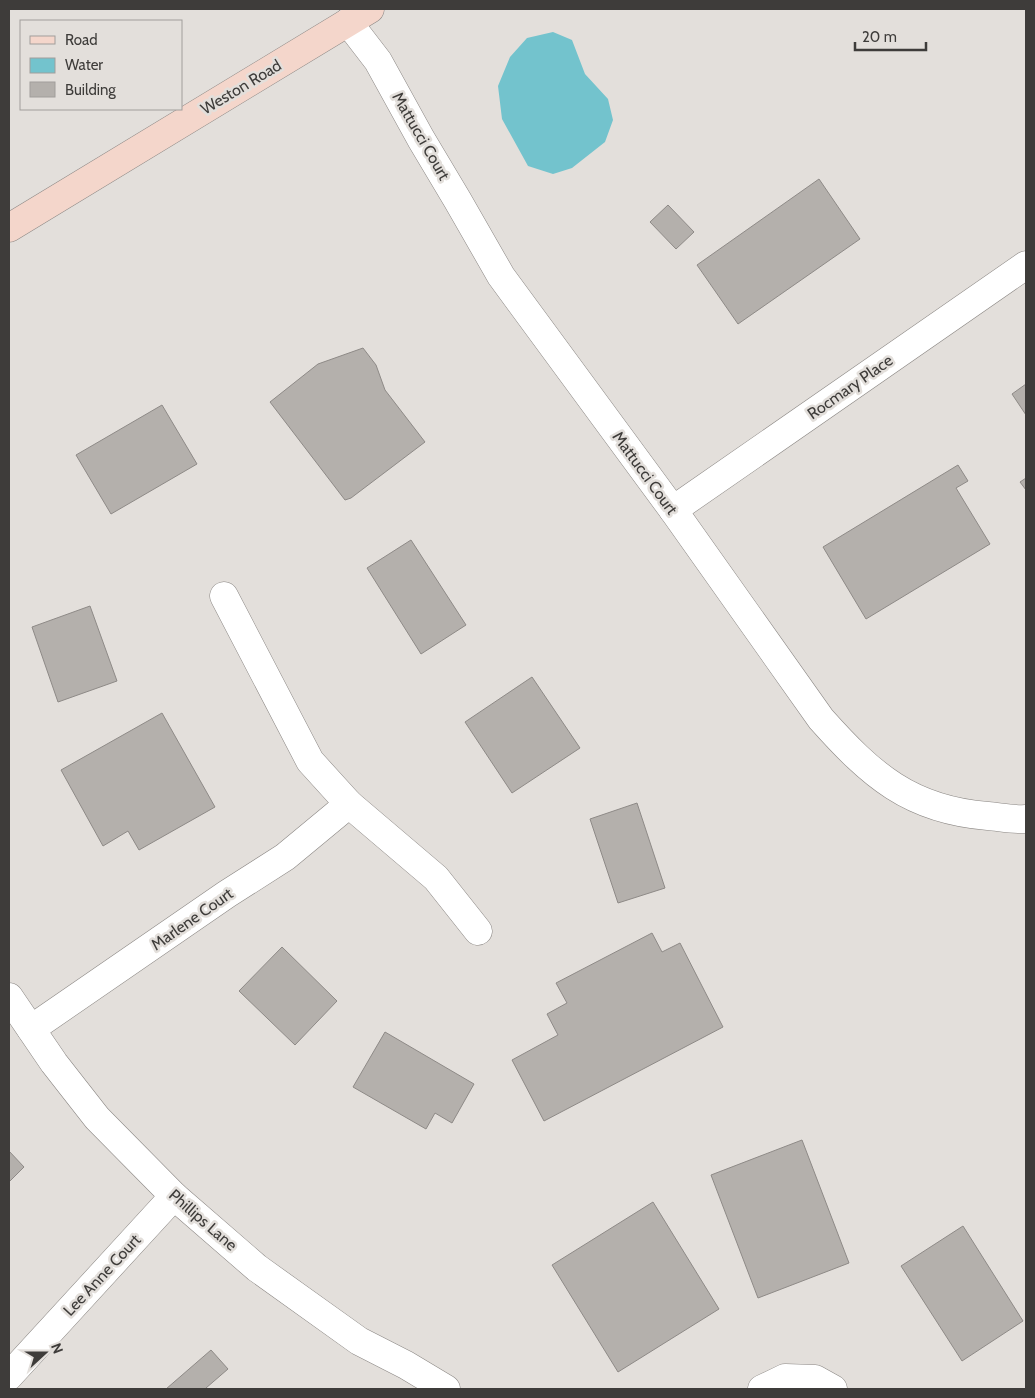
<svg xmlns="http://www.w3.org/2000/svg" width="1035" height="1398" viewBox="0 0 1035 1398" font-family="Cabin,sans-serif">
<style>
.water{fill:#73c3cd}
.building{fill:#b4b0ac;stroke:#8e8a87}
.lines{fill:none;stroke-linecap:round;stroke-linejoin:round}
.minor-casing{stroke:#8b8784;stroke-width:29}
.secondary-casing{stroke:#8b8784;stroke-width:29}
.minor{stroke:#fff;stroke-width:28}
.secondary{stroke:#f4d6cb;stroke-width:28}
.labels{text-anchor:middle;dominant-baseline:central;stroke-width:5;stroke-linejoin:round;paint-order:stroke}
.street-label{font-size:16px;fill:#3e3c3a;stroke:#e3dfdb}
</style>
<rect width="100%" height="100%" fill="#e3dfdb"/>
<path class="water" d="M553,32L572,40L585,74L608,99L613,120L605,142L572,168L553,174L528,166L502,119L498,86L510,57L527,38Z"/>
<g class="building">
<path d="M819,179L860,239L738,324L697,265Z"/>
<path d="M668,205L694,232L676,249L650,222Z"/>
<path d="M363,348L376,365L385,390L425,442L351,498L345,500L270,402L318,364Z"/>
<path d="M1026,384V415L1012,394Z"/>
<path d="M162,405L197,464L111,514L76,455Z"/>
<path d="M958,465L968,481L956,488L990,544L866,619L823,547Z"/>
<path d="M1026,478V490L1020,482Z"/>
<path d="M411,540L466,625L421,654L367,568Z"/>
<path d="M90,606L117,681L58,702L32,627Z"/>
<path d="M532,677L580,748L512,793L465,722Z"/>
<path d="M162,713L215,807L139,850L128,831L103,846L61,770Z"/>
<path d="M637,803L665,888L618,903L590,819Z"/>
<path d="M652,933L662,952L680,943L723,1027L544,1121L512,1060L558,1035L547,1014L567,1003L556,983Z"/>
<path d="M282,947L337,1001L295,1045L239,991Z"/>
<path d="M385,1032L474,1084L452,1123L435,1113L426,1129L353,1087Z"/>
<path d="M802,1140L849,1263L758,1298L711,1175Z"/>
<path d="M9,1151L24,1167L9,1182Z"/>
<path d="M653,1202L719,1309L618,1372L552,1265Z"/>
<path d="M963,1226L1023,1321L962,1361L901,1266Z"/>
<path d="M211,1350L228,1369L206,1388L207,1389H166Z"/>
</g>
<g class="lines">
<g class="minor-casing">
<g id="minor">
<path d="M348,22L378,61L421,139L458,201L501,276L673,510L821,719C871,775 910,810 988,816C1000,817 1014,820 1026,819"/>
<path d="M673,510L1026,265"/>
<path d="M224,596L310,761L349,804L436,878L478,931"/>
<path d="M9,997L54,1063L97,1118L174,1196L257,1268L359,1341L406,1365L446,1389"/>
<path d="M31,1029L227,894L285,857L349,804"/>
<path d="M9,1376L174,1196"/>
<path d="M762,1389L785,1378L815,1379L833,1389"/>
</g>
</g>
<g class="secondary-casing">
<path id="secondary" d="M9,228L370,9"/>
</g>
<use href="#minor" class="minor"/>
<use href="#secondary" class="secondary"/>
</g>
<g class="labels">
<g class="street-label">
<text transform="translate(241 87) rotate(-31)">Weston Road</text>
<text transform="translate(421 136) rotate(60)">Mattucci Court</text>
<text transform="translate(850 387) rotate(-35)">Rocmary Place</text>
<text transform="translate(645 473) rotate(54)">Mattucci Court</text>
<text transform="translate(192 919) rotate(-35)">Marlene Court</text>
<text transform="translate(203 1220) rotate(41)">Phillips Lane</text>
<text transform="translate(102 1275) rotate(-47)">Lee Anne Court</text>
</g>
</g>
<rect width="1035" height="1398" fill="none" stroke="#3e3c3a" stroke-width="20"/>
<rect x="20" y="20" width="162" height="90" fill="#e3dfdb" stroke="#a19e9b"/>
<rect x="30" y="36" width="25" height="8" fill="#f4d6cb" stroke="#a19e9b"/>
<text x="65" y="45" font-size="15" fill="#3e3c3a">Road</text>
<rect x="30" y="58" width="25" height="15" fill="#73c3cd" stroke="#a19e9b"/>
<text x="65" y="70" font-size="15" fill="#3e3c3a">Water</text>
<rect x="30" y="82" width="25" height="15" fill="#b4b0ac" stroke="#a19e9b"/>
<text x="65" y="95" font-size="15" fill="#3e3c3a">Building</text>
<g transform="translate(45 1353) rotate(69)" stroke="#e3dfdb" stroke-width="4" paint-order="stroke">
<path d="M0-4L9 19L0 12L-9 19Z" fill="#3e3c3a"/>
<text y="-8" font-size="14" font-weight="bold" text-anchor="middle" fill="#3e3c3a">N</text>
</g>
<path d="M855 42v8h71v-8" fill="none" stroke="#3e3c3a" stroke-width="2.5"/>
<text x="862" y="42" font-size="15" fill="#3e3c3a" stroke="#e3dfdb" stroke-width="4" paint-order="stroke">20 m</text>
</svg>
